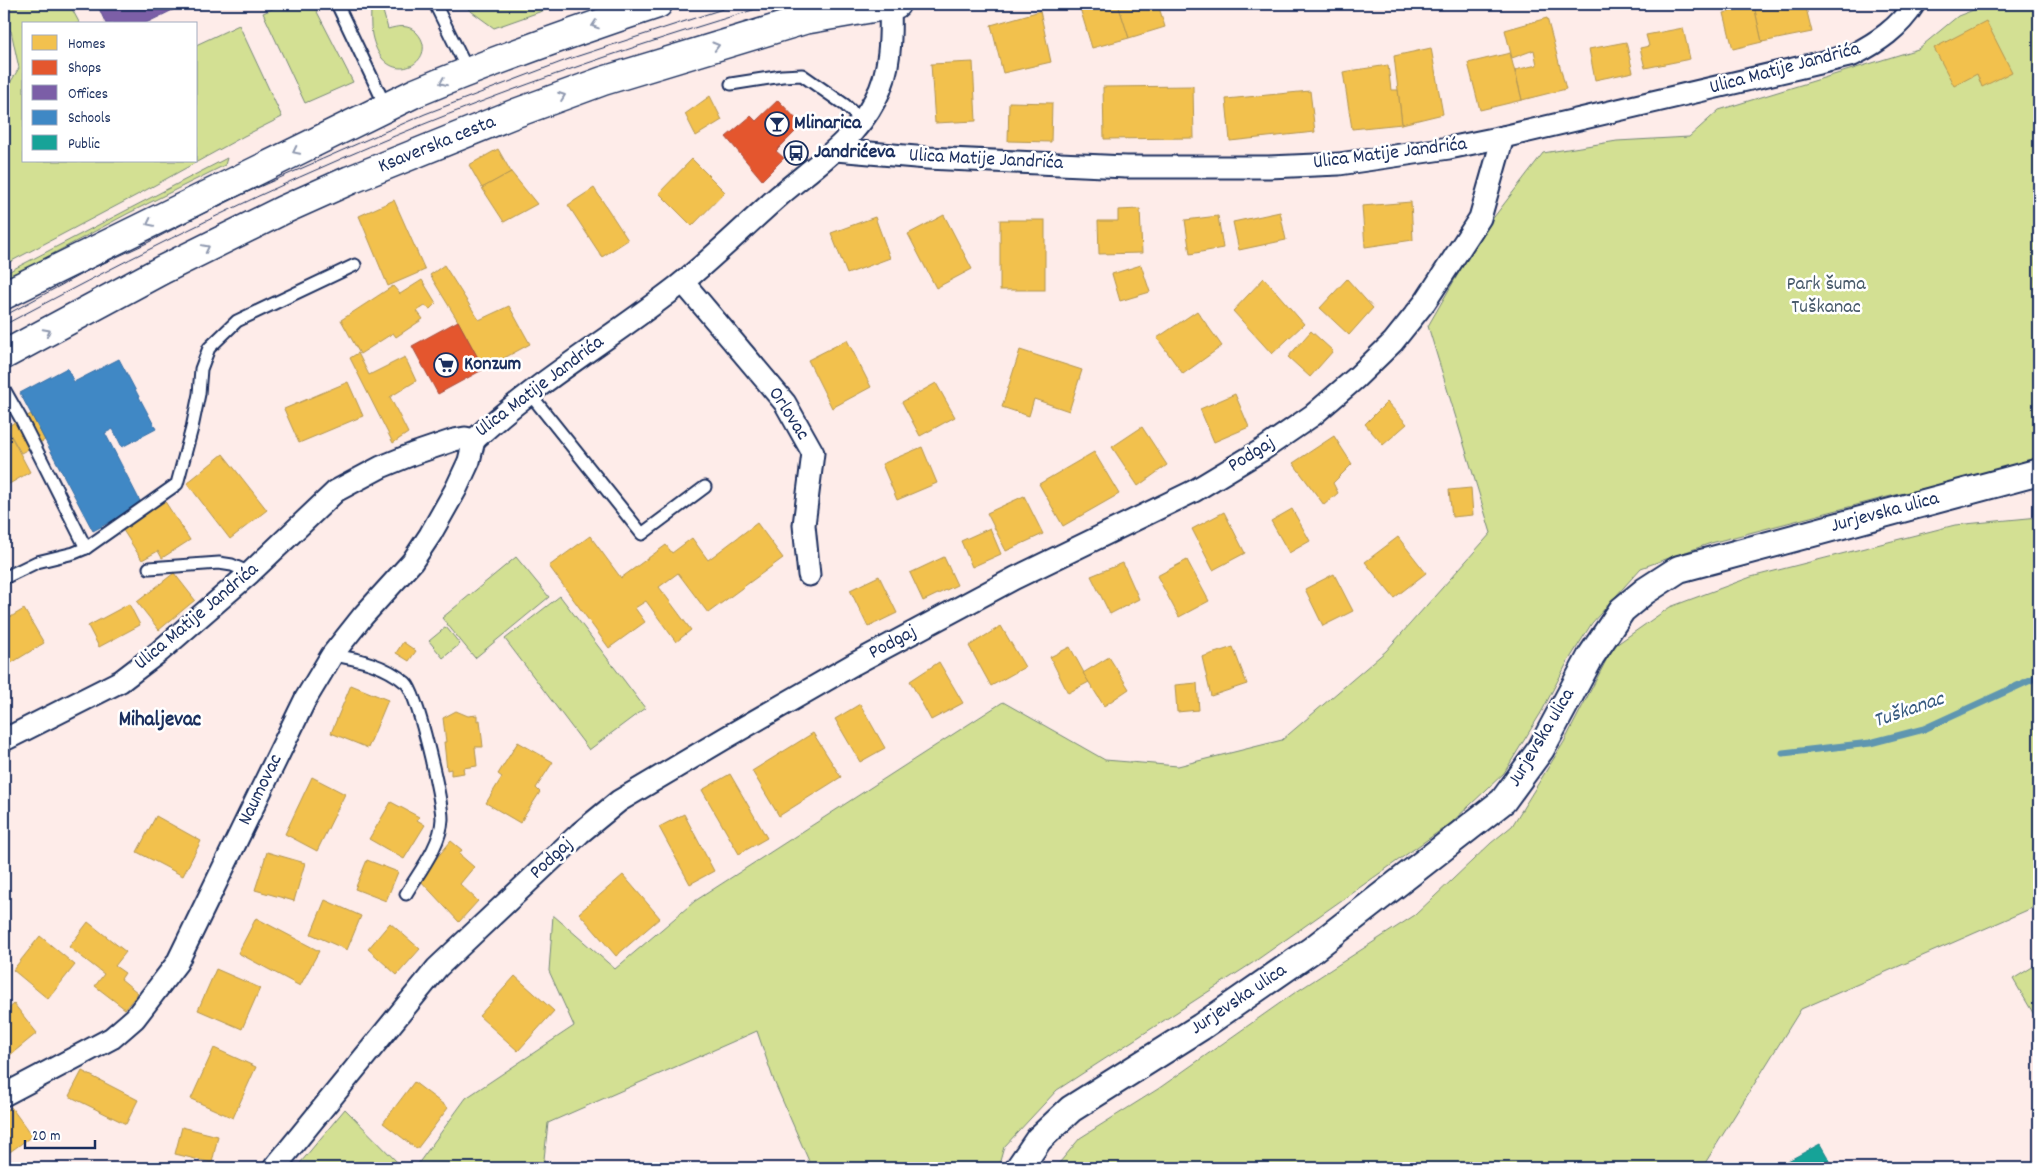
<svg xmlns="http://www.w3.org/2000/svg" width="2043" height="1172" viewBox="0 0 2043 1172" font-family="Dekko,sans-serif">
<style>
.green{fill:#d3e093;stroke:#778878}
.homes{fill:#f2c14e;stroke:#b29553}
.shops{fill:#e4572e;stroke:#a84b3c}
.offices{fill:#7b5ea7;stroke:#5e5091}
.schools{fill:#3f88c5;stroke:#346da6}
.public{fill:#17a398;stroke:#188087}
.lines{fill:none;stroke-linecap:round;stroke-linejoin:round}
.stream{stroke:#5e96b0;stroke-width:7}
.service-casing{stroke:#1b2f5e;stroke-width:15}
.minor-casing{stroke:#1b2f5e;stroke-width:25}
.tertiary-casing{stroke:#1b2f5e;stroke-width:30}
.secondary-casing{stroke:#1b2f5e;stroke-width:31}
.service{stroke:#fff;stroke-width:11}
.minor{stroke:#fff;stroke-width:21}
.tertiary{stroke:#fff;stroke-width:26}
.secondary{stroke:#fff;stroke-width:28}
.tram{stroke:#1b2f5e;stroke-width:1}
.oneway{stroke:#8d97ae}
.labels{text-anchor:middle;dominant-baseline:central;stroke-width:5;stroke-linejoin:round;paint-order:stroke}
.street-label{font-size:20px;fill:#1b2f5e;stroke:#fff}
.poi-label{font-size:20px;font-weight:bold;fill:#1b2f5e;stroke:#fff;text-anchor:start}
.park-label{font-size:20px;fill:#495b6b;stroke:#fff}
.water-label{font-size:21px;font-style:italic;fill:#375a80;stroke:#fff}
.neighbourhood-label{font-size:21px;font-weight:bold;fill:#1b2f5e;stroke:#fff}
</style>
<rect width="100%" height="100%" fill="#feece9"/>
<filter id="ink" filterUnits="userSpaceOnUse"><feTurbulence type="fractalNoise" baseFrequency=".02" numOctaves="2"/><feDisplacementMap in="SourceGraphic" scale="10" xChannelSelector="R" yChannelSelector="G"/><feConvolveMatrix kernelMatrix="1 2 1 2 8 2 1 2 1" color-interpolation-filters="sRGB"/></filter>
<g filter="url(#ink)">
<g class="green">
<path d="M4,4H81L72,9L80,24H24V161H196V45L239,25L282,117L244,136L137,195L4,265V93L19,68L11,31L4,25Z"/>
<path d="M284,4H313L353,82L305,103L263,13Z"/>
<path d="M371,4H381L388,29C398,26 409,24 417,33C442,60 385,95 372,35C370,25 371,14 371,4Z"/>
<path d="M481,4H562L494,28L468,9Z"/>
<path d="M1989,4H2039V459L2009,469L1887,497L1711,543L1641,568L1592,623L1567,663L1542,711L1504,773L1451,823L1254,962L1057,1090L1004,1147L998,1168H812L774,1081L757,1031L548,1123L543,1168H415L466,1098L574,1026L549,971L553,915L615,969L695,901L1003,702L1105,760L1178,766L1282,740L1386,651L1491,533L1428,326L1481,234L1543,153L1617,141L1689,137L1719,110L1918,49L1958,16Z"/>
<path d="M227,158L225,165L127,214L4,280V274Z"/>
<path d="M2039,517V905L1801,1009L1702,1168H1055L1080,1138L1158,1089L1293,994L1415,915L1491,843L1512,826L1564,742L1613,647L1670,607L1751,577L1955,525Z"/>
<path d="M516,557L549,597L475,658L442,618Z"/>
<path d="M560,596L645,708L589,750L505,639Z"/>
<path d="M446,627L460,644L443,658L429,641Z"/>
<path d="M2039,963V1023L2013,979Z"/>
<path d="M345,1109L403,1168H296Z"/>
</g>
<g class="homes">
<path d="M1084,4H1118L1129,38L1092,48L1079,5Z"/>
<path d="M1118,4H1158L1165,27L1129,38Z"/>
<path d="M1765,4H1805L1812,32L1762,42L1754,6Z"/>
<path d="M1754,6L1762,42L1733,49L1724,13Z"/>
<path d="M1040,11L1051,62L1003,73L991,25Z"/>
<path d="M1547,18L1566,89L1522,100L1515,70L1537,65L1534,50L1512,58L1505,30Z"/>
<path d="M1986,21L2012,72L1982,87L1977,74L1954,86L1934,48Z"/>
<path d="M1683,28L1690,59L1645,68L1640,48L1649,46L1646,35Z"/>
<path d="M1626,42L1633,72L1595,80L1589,49Z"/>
<path d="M1431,48L1443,114L1402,124L1394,56Z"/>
<path d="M1510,53L1522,100L1480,110L1468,63Z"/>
<path d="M973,62L976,121L935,123L931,64Z"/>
<path d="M1388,65L1391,90H1398L1402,124L1352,129L1343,72Z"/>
<path d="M1193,86L1194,138L1104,139L1103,87Z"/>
<path d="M1310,91L1315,132L1230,141L1226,99Z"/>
<path d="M710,96L722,120L696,136L685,114Z"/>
<path d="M1009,102L1052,103L1051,142L1008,141Z"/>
<path d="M498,149L511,172L482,188L469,165Z"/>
<path d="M692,159L725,192L692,226L659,193Z"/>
<path d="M511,172L537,204L504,222L482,188Z"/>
<path d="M594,188L628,240L602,257L568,205Z"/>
<path d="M394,200L425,270L388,286L359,216Z"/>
<path d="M1411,202L1413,240L1365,247L1362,206Z"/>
<path d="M1140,209L1142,253L1099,254L1098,221H1118V210Z"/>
<path d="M1280,212L1286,240L1239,250L1233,222Z"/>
<path d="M944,215L972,269L936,288L908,234Z"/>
<path d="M1218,216L1223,248L1190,254L1185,220Z"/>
<path d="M875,217L890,258L847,274L831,233Z"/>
<rect x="1000" y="220" width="45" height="70"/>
<path d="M444,265L479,320L509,306L530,344L484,369L458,321L430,275Z"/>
<path d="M1141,265L1150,292L1120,301L1112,274Z"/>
<path d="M1264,278L1304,324L1272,354L1233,311Z"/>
<path d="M1347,279L1373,308L1349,335L1320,308Z"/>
<path d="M422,280L436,303L430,309L425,306L417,311L423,319L396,337L393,333L360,354L341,320L393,286L400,294Z"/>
<path d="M1197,311L1222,346L1183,374L1157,338Z"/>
<path d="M1311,331L1333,351L1310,377L1288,357Z"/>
<path d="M847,340L871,387L832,408L808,360Z"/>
<path d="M1020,350L1082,370L1069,411L1034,399L1029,416L1002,407Z"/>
<path d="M358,353L369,375L405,357L416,381L390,397L408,433L393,443L350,358Z"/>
<path d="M348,382L363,416L299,443L284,409Z"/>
<path d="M936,383L955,417L920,436L902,402Z"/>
<path d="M1235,394L1249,427L1214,442L1200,409Z"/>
<path d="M1387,402L1407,424L1383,445L1365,424Z"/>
<path d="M31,414L45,440L21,453L6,427Z"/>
<path d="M6,427L30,472L4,487V428Z"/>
<path d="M1142,427L1167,465L1138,486L1112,447Z"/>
<path d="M1334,436L1352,464L1333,483L1338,493L1324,505L1293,463Z"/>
<path d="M922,447L937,483L897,500L882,464Z"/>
<path d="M1094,452L1119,494L1063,526L1039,484Z"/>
<path d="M223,454L267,510L230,539L187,483Z"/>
<path d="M1471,488L1473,515L1452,517L1449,490Z"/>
<path d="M1024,496L1043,534L1006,551L987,513Z"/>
<path d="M164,500L190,540L162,558L158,551L142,560L121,527Z"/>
<path d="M1292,509L1310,541L1289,553L1271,521Z"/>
<path d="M1224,512L1245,553L1213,570L1192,529Z"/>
<path d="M757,523L783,558L708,613L678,573L659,587L691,630L676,642L646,601L635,608L645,622L609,648L549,566L590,536L621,578L666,545L672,553L692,538L708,560Z"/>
<path d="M990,528L1001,554L972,567L961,541Z"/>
<path d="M1398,537L1426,573L1394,598L1365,562Z"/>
<path d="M944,557L957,585L923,601L910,573Z"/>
<path d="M1187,560L1209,601L1179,617L1157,576Z"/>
<path d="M1123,563L1139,599L1110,614L1091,576Z"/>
<path d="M174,573L195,600L159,630L137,602Z"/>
<path d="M1334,574L1353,611L1323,626L1305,589Z"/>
<path d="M879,576L897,613L868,627L850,590Z"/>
<path d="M129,604L140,625L99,647L88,626Z"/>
<path d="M24,609L44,643L8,665L4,657V621Z"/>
<path d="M1001,626L1025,667L991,686L969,646Z"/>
<path d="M403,642L416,651L409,661L396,653Z"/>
<path d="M1070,647L1089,682L1068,693L1050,657Z"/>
<path d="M1233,647L1247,684L1211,696L1202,657Z"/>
<path d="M1109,657L1129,689L1104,706L1083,673Z"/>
<path d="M939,662L963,703L931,720L910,681Z"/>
<path d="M1197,683L1199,710L1177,712L1175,685Z"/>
<path d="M351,685L388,700L368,748L331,733Z"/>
<path d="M860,704L885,748L860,762L835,719Z"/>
<path d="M456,711L468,716L477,715V721L480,720L483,747H475L477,766L463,768L464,773L451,775V769L447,770L444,742H446L443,718Z"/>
<path d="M813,733L841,777L779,816L752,771Z"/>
<path d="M518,742L553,762L536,788L540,792L520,823L486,803L502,777L498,774Z"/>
<path d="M730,774L767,838L739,854L702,790Z"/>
<path d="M312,777L345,794L317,851L285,834Z"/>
<path d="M391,802L419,817L417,820L425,825L404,859L369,839Z"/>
<path d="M684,814L714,871L690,884L659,827Z"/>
<path d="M156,816L201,841L183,876L137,852Z"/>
<path d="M451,841L462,850L459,854L474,867L460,884L478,901L459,922L419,879Z"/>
<path d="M267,852L305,863L294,901L255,890Z"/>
<path d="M367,860L398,872L386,901L355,889Z"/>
<path d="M623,875L660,918L616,956L579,913Z"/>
<path d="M325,900L361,916L347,950L311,934Z"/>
<path d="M256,918L319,951L300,986L238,953Z"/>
<path d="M88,922L126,952L115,966L125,973L121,979L138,993L125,1009L95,986L104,974L69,947Z"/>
<path d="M390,923L420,949L397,975L368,949Z"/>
<path d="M40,936L75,965L48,999L13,970Z"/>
<path d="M216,969L260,988L242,1029L198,1010Z"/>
<path d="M515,976L554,1011L518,1051L479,1016Z"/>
<path d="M14,1004L37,1033L4,1060V1013Z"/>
<path d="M214,1048L256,1067L233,1118L191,1099Z"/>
<path d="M82,1071L138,1100L126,1124L69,1096Z"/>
<path d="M414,1082L448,1108L417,1149L383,1123Z"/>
<path d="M11,1107L32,1136L7,1154L4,1150V1112Z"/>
<path d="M182,1127L218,1136L212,1163L175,1154Z"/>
</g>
<g class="shops">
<path d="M778,100L802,125L776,151L784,158L762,180L726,137L751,116L756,121Z"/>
<path d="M458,321L484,369L438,394L412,346Z"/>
</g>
<path class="offices" d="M97,4H185L144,24H106Z"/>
<path class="schools" d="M119,359L156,429L122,447L113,429L105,433L142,505L93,531L20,393L67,368L74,382Z"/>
<path class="public" d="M1820,1144L1834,1168H1792L1788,1161Z"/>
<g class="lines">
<path class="stream" d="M1783,753L1870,743L1924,729L2039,676"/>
<g class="service-casing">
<g id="service">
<path d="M337,4L386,107"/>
<path d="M435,4L468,71"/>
<path d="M731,84L782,76L802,75L845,105L861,120"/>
<path d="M4,389L21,419L86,548"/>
<path d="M530,394L642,534L705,487"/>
<path d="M149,568L219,563L232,565L250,573"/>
<path d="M4,578L37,562L74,553L86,548L177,484L192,428L199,394L201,369L209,348L237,321L355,265"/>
<path d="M332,655C359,659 385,665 406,683C418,694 442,800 442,819C441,845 419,872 406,894"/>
</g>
</g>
<g class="minor-casing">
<g id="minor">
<path d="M836,150L927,158L1126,167H1269L1339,164L1449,148L1503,137L1853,55C1878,42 1899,28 1914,4"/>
<path d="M683,282L785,403L813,453L804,525L809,575"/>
<path d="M474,440C538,380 615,336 683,282C716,255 747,224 779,196C813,167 854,141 875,100C891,72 891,35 890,4"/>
<path d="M4,740L121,681L159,652L250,573L336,491L381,467L413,454L454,440L465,438L474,440"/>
<path d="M4,1095L112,1038L135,1018L177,963L305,700L332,655L363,616L412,562L430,535L456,489L469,461L474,440"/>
<path d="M274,1168L437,968L580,833L619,801L727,737L854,664L1015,578L1194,491L1262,450L1313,415L1356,378L1393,342L1425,302L1480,218L1503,137"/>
</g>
</g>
<g class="tertiary-casing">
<path id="tertiary" d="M1019,1168L1039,1139L1071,1109L1201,1027L1312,950L1503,801L1541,749L1591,656L1622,610L1645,591L1679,569L2039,472"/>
</g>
<g class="secondary-casing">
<g id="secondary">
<path d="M4,295L415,93C495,60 576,31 658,4"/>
<path d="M4,355L162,270L283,210L350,180L516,113L603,81L804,20L896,4"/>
</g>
</g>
<use href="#service" class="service"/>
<use href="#minor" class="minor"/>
<use href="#tertiary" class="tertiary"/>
<use href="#secondary" class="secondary"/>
<g class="tram">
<path d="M4,316L91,269L147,243L225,202L425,114L569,59L738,4"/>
<path d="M4,325C115,266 227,208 343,158C483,97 627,47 773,4"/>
</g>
</g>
<defs><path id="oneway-chevron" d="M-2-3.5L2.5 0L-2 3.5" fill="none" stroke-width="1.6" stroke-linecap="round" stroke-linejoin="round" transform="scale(1.25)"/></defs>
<g class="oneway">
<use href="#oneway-chevron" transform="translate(595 25) rotate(161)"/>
<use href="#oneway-chevron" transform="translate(716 46) rotate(-16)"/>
<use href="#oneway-chevron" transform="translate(443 82) rotate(158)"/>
<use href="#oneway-chevron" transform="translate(562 96) rotate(-20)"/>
<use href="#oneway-chevron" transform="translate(296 151) rotate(154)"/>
<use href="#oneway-chevron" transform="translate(150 223) rotate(154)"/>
<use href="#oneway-chevron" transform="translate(206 248) rotate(-27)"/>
<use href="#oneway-chevron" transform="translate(47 332) rotate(-28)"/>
</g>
</g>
<defs>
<g id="bar-ring" transform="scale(1.25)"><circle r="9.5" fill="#fff" stroke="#1b2f5e" stroke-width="1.5"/><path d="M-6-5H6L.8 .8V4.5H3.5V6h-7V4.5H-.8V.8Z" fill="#1b2f5e"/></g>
<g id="bus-ring" transform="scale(1.25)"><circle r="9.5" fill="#fff" stroke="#1b2f5e" stroke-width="1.5"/><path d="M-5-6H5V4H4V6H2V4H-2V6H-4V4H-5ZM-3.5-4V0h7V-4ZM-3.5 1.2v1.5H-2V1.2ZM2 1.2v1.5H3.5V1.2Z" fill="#1b2f5e"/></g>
<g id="supermarket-ring" transform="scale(1.25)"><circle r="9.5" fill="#fff" stroke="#1b2f5e" stroke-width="1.5"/><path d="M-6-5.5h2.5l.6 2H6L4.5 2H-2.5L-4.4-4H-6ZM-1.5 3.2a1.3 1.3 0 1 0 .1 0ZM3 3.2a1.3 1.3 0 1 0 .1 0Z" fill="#1b2f5e"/></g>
</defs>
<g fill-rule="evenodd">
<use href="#bar-ring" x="777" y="124"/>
<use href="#bus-ring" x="796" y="153"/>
<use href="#supermarket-ring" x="446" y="365"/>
</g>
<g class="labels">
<g class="street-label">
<text transform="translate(1785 69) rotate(-15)">Ulica Matije Jandrića</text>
<text transform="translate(437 145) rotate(-22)">Ksaverska cesta</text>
<text transform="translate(1390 154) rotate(-7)">Ulica Matije Jandrića</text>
<text transform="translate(986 160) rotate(3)">Ulica Matije Jandrića</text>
<text transform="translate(540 387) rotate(-37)">Ulica Matije Jandrića</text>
<text transform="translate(788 414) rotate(57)">Orlovac</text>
<text transform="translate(1252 455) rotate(-32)">Podgaj</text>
<text transform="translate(1885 513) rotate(-15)">Jurjevska ulica</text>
<text transform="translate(197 617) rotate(-40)">Ulica Matije Jandrića</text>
<text transform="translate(893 643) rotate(-28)">Podgaj</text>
<text transform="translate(1542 738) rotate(-59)">Jurjevska ulica</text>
<text transform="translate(261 790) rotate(-64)">Naumovac</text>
<text transform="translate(552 859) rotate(-43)">Podgaj</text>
<text transform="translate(1239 1000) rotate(-34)">Jurjevska ulica</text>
</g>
<g class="poi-label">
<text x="794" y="124">Mlinarica</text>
<text x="814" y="153">Jandrićeva</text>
<text x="464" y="365">Konzum</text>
</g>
<g class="park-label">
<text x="1826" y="285">Park šuma<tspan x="1826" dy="23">Tuškanac</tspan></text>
</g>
<g class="water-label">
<text transform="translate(1909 711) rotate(-19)">Tuškanac</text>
</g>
<g class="neighbourhood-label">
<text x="160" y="721">Mihaljevac</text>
</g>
</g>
<rect width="2043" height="1172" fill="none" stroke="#fff" stroke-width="20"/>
<rect x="10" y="10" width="2023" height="1152" fill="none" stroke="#1b2f5e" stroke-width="2" filter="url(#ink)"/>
<rect x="22" y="22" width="175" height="140" fill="#ffffff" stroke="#a4acbf"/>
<rect x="32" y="35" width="25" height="15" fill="#f2c14e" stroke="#a4acbf"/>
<text x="68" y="48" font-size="15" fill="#1b2f5e">Homes</text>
<rect x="32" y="60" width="25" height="15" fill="#e4572e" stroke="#a4acbf"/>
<text x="68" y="72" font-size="15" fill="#1b2f5e">Shops</text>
<rect x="32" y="85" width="25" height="15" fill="#7b5ea7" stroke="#a4acbf"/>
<text x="68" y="98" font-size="15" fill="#1b2f5e">Offices</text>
<rect x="32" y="110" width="25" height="15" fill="#3f88c5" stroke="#a4acbf"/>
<text x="68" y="122" font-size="15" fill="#1b2f5e">Schools</text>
<rect x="32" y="135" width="25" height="15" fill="#17a398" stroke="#a4acbf"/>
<text x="68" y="148" font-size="15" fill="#1b2f5e">Public</text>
<path d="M25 1140v8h70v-8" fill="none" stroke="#1b2f5e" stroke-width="2.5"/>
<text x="32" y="1140" font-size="15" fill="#1b2f5e" stroke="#ffffff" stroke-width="4" paint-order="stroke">20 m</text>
</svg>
